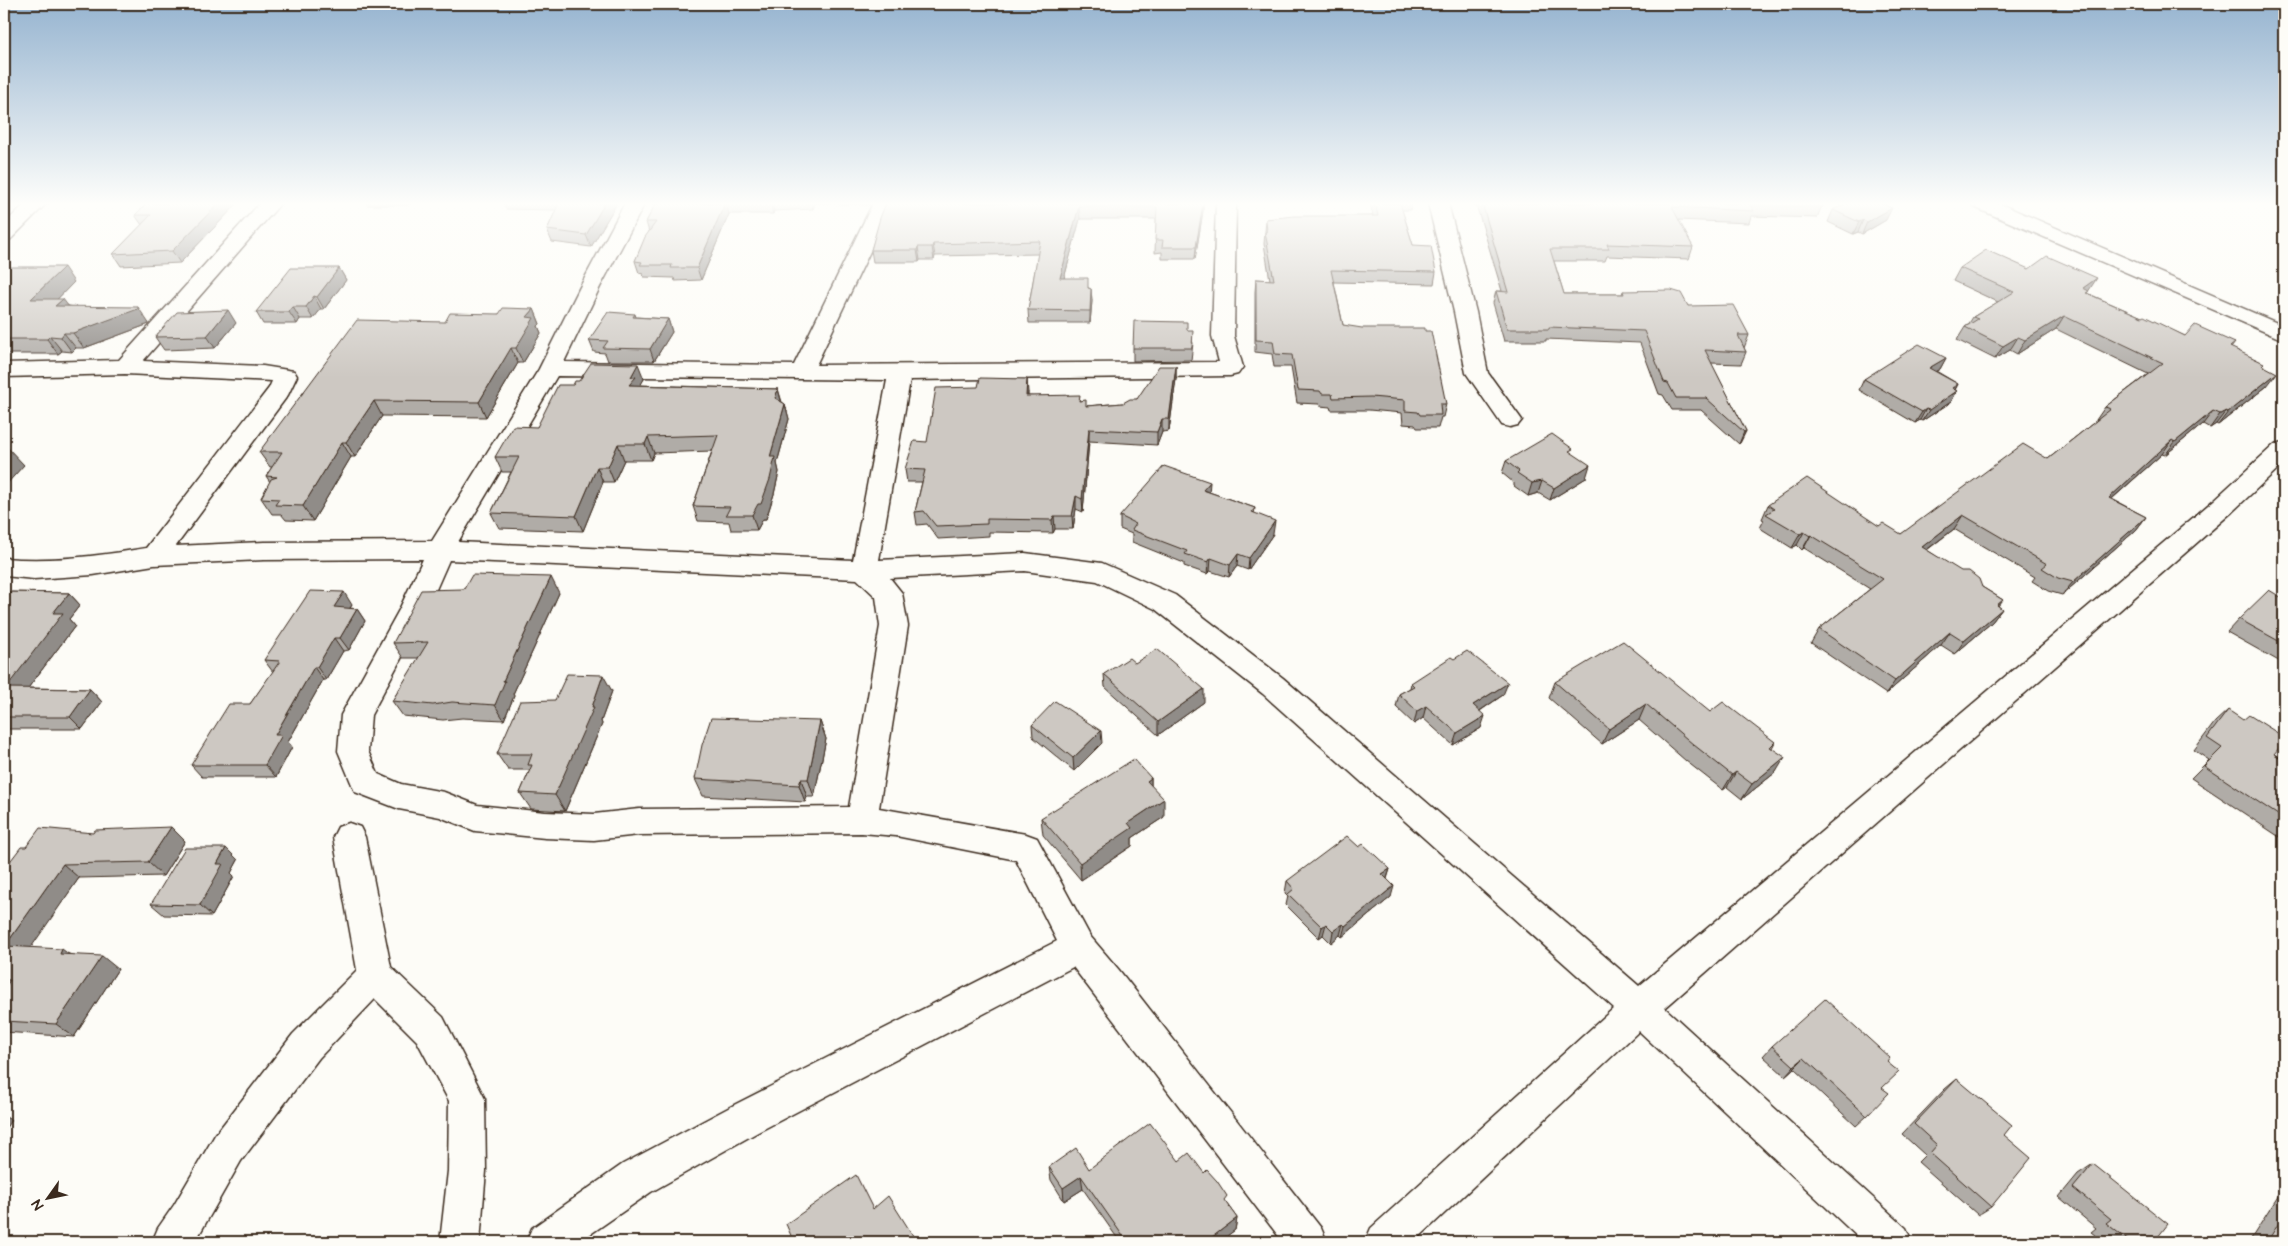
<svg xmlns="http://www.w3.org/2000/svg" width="2288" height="1246" viewBox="0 0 2288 1246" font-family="'Architects Daughter',sans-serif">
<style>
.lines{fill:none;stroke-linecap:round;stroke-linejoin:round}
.street-casing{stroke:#3b2a1e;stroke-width:3}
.street{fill:#fdfcf7;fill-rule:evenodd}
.wall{fill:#b0aca7;stroke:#3b2a1e}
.shaded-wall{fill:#908c88;stroke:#3b2a1e}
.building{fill:#cdc8c2;stroke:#3b2a1e}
</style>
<rect width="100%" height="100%" fill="#fdfcf7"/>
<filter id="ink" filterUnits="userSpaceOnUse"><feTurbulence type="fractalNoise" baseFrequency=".02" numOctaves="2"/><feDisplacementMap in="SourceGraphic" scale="10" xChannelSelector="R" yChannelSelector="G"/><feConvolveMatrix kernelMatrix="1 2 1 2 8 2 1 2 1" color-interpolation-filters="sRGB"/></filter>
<g filter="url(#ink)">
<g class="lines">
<g class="street-casing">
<g id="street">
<path d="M26,203H47L11,239L4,241V224Z"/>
<path d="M260,203H281L143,361L263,366L294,371L297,376L288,395L176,546L264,542L432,541L539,369L580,287L625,203H645L600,287L564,362L794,365L873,203H893L816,365L1219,362L1212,336L1216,203H1236L1234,336L1243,367L1238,374L1230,376L910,380L879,560L1025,553L1102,563L1175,595L1283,678L1639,986L2214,500L2275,444L2284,442V463L2232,512L1665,1008L1906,1228L1912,1242H1863L1639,1031L1414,1242H1365L1371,1228L1614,1008L1263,694L1155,609L1097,581L1025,571L890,578L902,593L908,626L879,808L1026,834L1037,838L1090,936L1119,970L1321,1228L1327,1242H1283L1073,967L758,1132L651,1192L579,1242H526L532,1228L623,1164L732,1106L1057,941L1016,860L896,836L862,833L639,835L594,840L545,838L475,831L440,817L399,809L355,792L338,751L341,715L399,610L423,559L264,560L154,565L93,575L34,579L4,576V558C52,562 98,556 146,548L269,388L272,381L125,374L4,377V363L119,360ZM557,376L887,380L853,560L458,542ZM449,560L857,579L876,597L880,626L849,807L639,809L594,814L545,812L477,805L444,792L401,784L378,774L368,751L371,715L427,610Z"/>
<path d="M1428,203H1448L1476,312L1488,373L1522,420L1518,425L1510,427L1502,425L1466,373L1454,312Z"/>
<path d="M1971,203H1998L2284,326V340L1974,207Z"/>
<path d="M349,823L360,827L365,837L391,967L443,1017L485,1099L486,1171L480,1242H440L448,1171L449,1101L417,1041L375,999L319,1058L241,1161L195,1242H152L158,1228L174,1205L215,1135L293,1034L357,970L333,837L338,827Z"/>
</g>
</g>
<use href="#street" class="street"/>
</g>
<g class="wall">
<path d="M366,203H411L409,205H367Z"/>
<path d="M503,203H617L591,247L552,242L547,230L556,210L506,209Z"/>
<path d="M656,203H871L870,205L815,203L813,209L774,211L773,214H729L701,280L675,281L674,278L644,277L643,274L639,273L635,261L649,232L646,222Z"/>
<path d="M886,203H1203V211L1195,259H1162V252L1155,253L1156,219H1080L1064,278L1089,288L1091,289L1092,301L1090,323H1029L1028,310L1038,254L935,256L934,260H920L919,262H873L871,250Z"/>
<path d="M1370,203H1412L1410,210H1402L1413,245L1436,272L1434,284L1334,282L1343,325L1446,404L1443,417H1441L1438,428H1417L1415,425L1403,424L1402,413L1369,410H1331L1330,407L1320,406L1319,404L1297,403L1291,367H1274L1272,354L1255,352V292L1256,279L1270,280L1264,244L1266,219L1373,216Z"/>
<path d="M1475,203H1823L1817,218L1751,216L1749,223L1678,220L1693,247L1689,259L1607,256L1605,261H1554L1564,294H1622L1623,291L1688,306L1749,335L1744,348L1746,352L1741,364L1711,363L1746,431L1740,443L1739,444L1701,410H1672L1663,395L1659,394L1640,343L1546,339V341H1504L1493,303L1496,291H1502L1479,214Z"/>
<path d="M236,205L180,263L121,266L113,254L142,225L135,215Z"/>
<path d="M1833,210L1886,220L1862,234L1858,232L1853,234L1828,222Z"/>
<path d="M4,267L74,282L57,299L69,306L148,322L149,324L84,348H76L72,352L62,351L58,354H4Z"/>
<path d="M339,268L346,280L324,309H321L313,319H300L297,324H263L256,312Z"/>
<path d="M1960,268L2029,269L2089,291L2087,293L2185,336L2235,343L2231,348L2262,365L2267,386L2218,425L2216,424L2210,428L2203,424L2165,455L2162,454L2112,499L2146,517L2136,530L2062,595L2048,591L2032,581L2035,577L1954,529L1927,550L1982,587L2003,600L1998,606L2002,609L1992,622L1955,654L1941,645L1886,694L1811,643L1819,629L1870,589L1804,548L1802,550L1797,545L1792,548L1760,528L1764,520L1762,519L1768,505L1879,526L1901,534L2048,459L2097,420H2096L2105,407L2148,374L2056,329L2017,354L2010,350L1995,359L1957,340L1965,327L1968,325L1973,317L1998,302L1953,281Z"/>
<path d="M534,309L540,324L538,326L541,333L523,363H518L486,417L382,416L355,457H351L313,521L286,520L281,514H272L261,498L270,482L266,476L272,467H270L259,452L445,322Z"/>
<path d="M635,314L636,317L668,319L672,332L654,361H608L605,353L594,352L589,340Z"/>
<path d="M236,323L215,348L164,350L155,337Z"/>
<path d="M1187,330L1193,343L1191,360L1133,361V348Z"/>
<path d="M1946,358L1940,369L1936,371L1958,384L1955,390L1957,391L1951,402L1922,421L1920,420L1915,423L1859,390L1864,379Z"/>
<path d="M1176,366V379L1169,431L1162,432L1157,445L1089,441L1083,512L1076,509L1073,529H1055L1053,533L989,532V536L938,539L927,524L917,525L915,512L922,482H907L905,469L927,442L1028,392V396L1080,400L1086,406L1123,403L1137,399Z"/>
<path d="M644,379L640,385L778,389L782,402L785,404L789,419L777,463L779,472L774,494L766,519H763L757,530H731L729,522L698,521L693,506L712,451L654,453L651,460H624L614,482H603L583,531L499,528L491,513L511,472H502L495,457L537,427L573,385Z"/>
<path d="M1571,453L1586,478L1550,500L1538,493L1528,496L1514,486V483L1502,473L1506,461Z"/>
<path d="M1209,492L1255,508L1254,514L1273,534L1248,570L1237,566L1229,577L1210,571L1207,574L1184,566V563L1132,542V534L1120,529V516Z"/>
<path d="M4,592L69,593L80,605L69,619L75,626L28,688L90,689L102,702L82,729H4Z"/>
<path d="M559,593L513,694L514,696L504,720L462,718L443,720L403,716L392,701L419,658H403L393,643Z"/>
<path d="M2284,599V664L2227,632L2239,619Z"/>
<path d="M352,605L350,608L357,609L365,621L349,650L343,651L326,680H323L288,742L292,747L276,777H202L191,765L250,704L273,672L264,660Z"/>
<path d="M1135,663L1204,702L1158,735L1105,687L1104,674Z"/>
<path d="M1555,682L1710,712L1775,742L1772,748L1776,772L1742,799L1727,787L1723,790L1686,761L1639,720L1602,744L1549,698Z"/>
<path d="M1411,683L1503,695L1480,711L1481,728L1453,745L1423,718L1414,724L1396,707L1399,694L1410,688Z"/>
<path d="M612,691L601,721L602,724L565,811L531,809L520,793L530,770H508L497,754L555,700Z"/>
<path d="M2228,710L2274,754L2284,760V840L2191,778L2209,760L2194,750L2215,722Z"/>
<path d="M820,721L826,739L814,797H807L805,802L703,796L695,779Z"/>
<path d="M1032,725L1102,743L1074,771L1033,737Z"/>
<path d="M1151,778V785L1164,817L1132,838V846L1081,880L1043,835L1041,818Z"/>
<path d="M185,841L163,876L79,878L30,947L69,954L118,969L74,1037L4,1032V864H8L26,847Z"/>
<path d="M1359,847L1390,869L1387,879L1391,897L1342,937L1340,935L1331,943L1323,935L1319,938L1286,905L1288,896L1285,893L1287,881Z"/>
<path d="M226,848L238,860L231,873L234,876L212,916L164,915L151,904Z"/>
<path d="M1772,1046L1887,1062L1882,1088L1867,1116L1856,1126L1794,1068L1785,1076L1763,1056Z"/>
<path d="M1957,1079L2004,1135L1991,1207L1978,1215L1918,1162L1925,1155L1902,1134L1945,1089Z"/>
<path d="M1179,1161L1226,1203L1237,1218L1235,1230L1219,1242H1120L1083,1189L1064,1201L1051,1180L1049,1167L1089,1169Z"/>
<path d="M2093,1164L2154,1242H2104L2091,1232L2096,1228L2059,1197L2078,1174Z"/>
<path d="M2284,1187V1242H2249Z"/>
</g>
<g class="shaded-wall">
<path d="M219,203H234L236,205L180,263L172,251Z"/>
<path d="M605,203H617L591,247L586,235Z"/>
<path d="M725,203H726L729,214L701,280L697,268Z"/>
<path d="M770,203H772L774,211L773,214Z"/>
<path d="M811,203H815L813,209Z"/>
<path d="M1203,203V211L1195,259L1196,247Z"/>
<path d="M1079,206L1080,219L1061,290L1060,278Z"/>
<path d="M1892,208L1886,220L1862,234L1867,222Z"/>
<path d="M1863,220L1858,232L1853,234L1859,222Z"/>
<path d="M933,244L935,256L934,260L932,247Z"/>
<path d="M918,247L920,260L919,262L917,250Z"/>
<path d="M64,267L74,282L43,314L31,299Z"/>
<path d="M339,268L346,280L324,309L317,297Z"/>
<path d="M2097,278L2080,304L2083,288Z"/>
<path d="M1091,289L1092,301L1090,323V311Z"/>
<path d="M314,296L321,309L313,319L306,307Z"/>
<path d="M63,299L74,314L55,306Z"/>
<path d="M138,307L148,322L149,324L84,348L73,333Z"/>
<path d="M293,307L300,319L297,324L289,312Z"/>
<path d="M534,309L540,324L538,326L541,333L523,363L516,348L527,317Z"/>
<path d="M228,310L236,323L215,348L207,336Z"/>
<path d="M2064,316L2056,329L2017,354L2025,340Z"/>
<path d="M668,319L672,332L654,361L650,349Z"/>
<path d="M64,333L76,348L72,352L61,337Z"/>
<path d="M50,336L62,351L58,354L47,339Z"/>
<path d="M2018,337L2010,350L1995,359L2003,346Z"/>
<path d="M511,348L518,363L486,417L479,402Z"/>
<path d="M1946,358L1940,369L1923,378L1929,368Z"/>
<path d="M638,364L644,379L640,386L629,385L631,377Z"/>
<path d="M1176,366V379L1169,431V419Z"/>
<path d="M2277,373L2267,386L2218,425L2228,412Z"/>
<path d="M1027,379L1028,392L1027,408L1026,396Z"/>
<path d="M1958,384L1952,395L1957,391L1951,402L1922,421L1929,410L1952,388Z"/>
<path d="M778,389L782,404L775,398Z"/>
<path d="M374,401L382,416L355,457L346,442Z"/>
<path d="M785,404L789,419L777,463L779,472L774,494L766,519H763L757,530L752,515L770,457Z"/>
<path d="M1926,409L1920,420L1915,423L1922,412Z"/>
<path d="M2213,411L2203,424L2165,455L2175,442Z"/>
<path d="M2226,411L2216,424L2210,428L2220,414Z"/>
<path d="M1162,419V432L1157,445V432Z"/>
<path d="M1089,429V441L1083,512L1082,499Z"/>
<path d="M1746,431L1740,443L1739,444L1744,432Z"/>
<path d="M648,437L654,453L651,460L645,444Z"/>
<path d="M2172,440L2162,454L2098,511L2109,498Z"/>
<path d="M342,442L351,457L313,521L303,506Z"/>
<path d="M618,444L624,460L614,482L608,467Z"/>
<path d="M7,447L24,465L4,487V451Z"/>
<path d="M1590,465L1586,478L1550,500L1554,488Z"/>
<path d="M597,467L603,482L583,531L576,516Z"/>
<path d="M1542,481L1538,493L1528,496L1532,483Z"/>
<path d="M1210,482L1209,494L1203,490Z"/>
<path d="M1076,496V509L1073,529L1072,516Z"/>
<path d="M1963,515L1954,529L1913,560L1922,547Z"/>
<path d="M1054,516L1055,529L1053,533L1052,520Z"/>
<path d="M2146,517L2136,530L2062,595L2073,582Z"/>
<path d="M1275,521L1273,534L1248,570L1249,558Z"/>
<path d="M1804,532L1797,545L1792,548L1800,534Z"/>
<path d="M1811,535L1804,548L1802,550L1810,536Z"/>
<path d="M1238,554L1237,566L1229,577L1230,565Z"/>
<path d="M1211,558L1210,571L1207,574L1208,562Z"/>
<path d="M551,577L559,593L513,694L514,696L504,720L495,705L503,681Z"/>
<path d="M344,592L352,605L342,620L334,607Z"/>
<path d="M69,593L80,605L69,619L75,626L19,700L6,688L53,613Z"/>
<path d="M357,609L365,621L349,650L340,638Z"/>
<path d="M2002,609L1992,622L1955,654L1964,641Z"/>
<path d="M1950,632L1941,645L1886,694L1895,681Z"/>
<path d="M334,638L343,651L326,680L317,667Z"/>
<path d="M314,667L323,680L288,742L292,747L276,777L265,765L275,735Z"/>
<path d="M603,675L612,691L601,721L602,724L565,811L555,795L592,707Z"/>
<path d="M1508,683L1503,695L1469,718L1473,705Z"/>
<path d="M90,689L102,702L82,729L70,717Z"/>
<path d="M1204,689V702L1158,735V722Z"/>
<path d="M1646,704L1639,720L1602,744L1609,729Z"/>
<path d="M1426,706L1423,718L1414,724L1417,711Z"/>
<path d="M1485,716L1481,728L1453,745L1457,733Z"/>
<path d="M820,721L826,739L814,797L808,779Z"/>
<path d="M1101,731L1102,743L1074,771L1073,758Z"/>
<path d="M1785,757L1776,772L1742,799L1752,784Z"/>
<path d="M1736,772L1727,787L1723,790L1732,775Z"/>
<path d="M1151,778V795L1147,781Z"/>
<path d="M801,779L807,797L805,802L799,785Z"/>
<path d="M1164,799V817L1132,838V846L1081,880L1080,863L1128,823Z"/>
<path d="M171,827L185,841L163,876L148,862Z"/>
<path d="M226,848L238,860L231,873L234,876L212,916L200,905L217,864Z"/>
<path d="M63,864L79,878L23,959L5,946Z"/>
<path d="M1390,869L1386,881L1382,874Z"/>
<path d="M1394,886L1391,897L1342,937L1345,926Z"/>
<path d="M1326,924L1323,935L1319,938L1322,927Z"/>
<path d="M1343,924L1340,935L1331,943L1333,931Z"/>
<path d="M62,949L79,962L60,954Z"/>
<path d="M102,956L118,969L74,1037L56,1024Z"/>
<path d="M1804,1058L1794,1068L1785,1076L1794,1066Z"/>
<path d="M4,1116L11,1120L4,1131Z"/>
<path d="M1081,1176L1083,1189L1064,1201L1063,1188Z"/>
<path d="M1237,1218L1235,1230L1219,1242H1210L1211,1238Z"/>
</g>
<g class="building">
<path d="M147,203H219L172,251L113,254L151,215H135Z"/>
<path d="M559,203H605L586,235L547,230Z"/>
<path d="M656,203H725L697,268H671L672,265H640L642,262L635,261L645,237L656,222H646Z"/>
<path d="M886,203H1203L1196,247H1162L1163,240H1155L1157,207L1079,206L1060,278H1088V288L1091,289L1090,311L1028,310L1040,241L933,244L932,247H918L917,250H871L880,218Z"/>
<path d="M1375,203H1400L1413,245L1431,246L1436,272L1331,270L1343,325L1362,328H1425V331H1431L1446,404H1440L1441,415H1420L1418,412L1405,411V400L1371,397L1333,398L1332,394H1322L1320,391L1298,390L1292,355L1275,354L1273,341L1256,340V279L1274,280L1265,232H1267L1266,219L1294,216H1378Z"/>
<path d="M1482,203H1823V207L1750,205L1754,211L1672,207L1693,247L1607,244L1609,249H1550L1564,294H1624L1623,291L1671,290L1681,293L1688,306L1733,305L1749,335H1738L1746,352L1705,350L1746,431L1744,432L1706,398H1676L1668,383L1664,382L1644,331L1549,327V329H1507L1496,291L1508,292Z"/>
<path d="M1846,203H1881L1892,208L1867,222L1863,220L1859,222L1833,210Z"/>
<path d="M1986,250L2029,269L2047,256L2097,278L2083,288L2089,291L2086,293L2142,317L2144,316L2185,336L2195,325L2235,343L2230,347L2264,363L2262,365L2277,373L2228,412L2226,411L2220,414L2213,411L2175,442L2172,440L2109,498L2146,517L2073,582L2058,578L2042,568L2047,564L1963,515L1922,547L1961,571H1969L1979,579L1982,587L2003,600L1997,605L2002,609L1964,641L1950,632L1895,681L1819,629L1883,579L1811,535L1810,536L1804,532L1800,534L1766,514L1774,509L1768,505L1807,478L1879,526L1883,523L1901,534L2023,444L2048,459L2111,409L2105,407L2163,363L2064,316L2025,340L2018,337L2003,346L1965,327L1978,319L1973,317L2014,292L1960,268Z"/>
<path d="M4,267H64L31,299H63L55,306L138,307V309L73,333H64L61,337L50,336L47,339H4Z"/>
<path d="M291,268H339L317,297L314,296L306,307H293L289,312H256Z"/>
<path d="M503,308L534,309L527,317L534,318L516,348H511L479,402L374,401L346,442H342L303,506L275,505L279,499L261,498L271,479L277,477L266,476L282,452H259L357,320L445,322L450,313L499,314Z"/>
<path d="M228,310L207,336L155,337L177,312Z"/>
<path d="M608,312L635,314L633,317L668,319L650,349L603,348L608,341L589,340Z"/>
<path d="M1134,321L1187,322V330H1193L1192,348H1133Z"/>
<path d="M1919,344L1946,358L1929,368L1958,384L1952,388L1957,391L1929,410L1926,409L1922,412L1864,379Z"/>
<path d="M591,363L638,364L631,377H636L629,385L778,389L775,398L785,404L770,457H775L770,479L761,504H758L752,515H726L730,507L693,506L718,435L648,437L645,444H618L608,467H597L576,516L491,513L519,457H495L513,426L537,427L558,385H573L575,381H579Z"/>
<path d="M1159,366H1176L1169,419H1162L1157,432L1089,429L1082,499L1076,496L1072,516H1054L1052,520L987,519V524L936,526L924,511L915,512L925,470L905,469L914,441L927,442L936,388L978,387L980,378L1027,379L1026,396L1080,395L1079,401L1086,400V406L1123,403L1130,399H1137Z"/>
<path d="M1552,434L1573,449L1569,451L1590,465L1554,488L1542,481L1532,483L1517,473L1519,471L1506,461Z"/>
<path d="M1164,466L1210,482L1203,490L1255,508L1252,512L1275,521L1249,558L1238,554L1230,565L1211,558L1208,562L1185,554L1187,551L1132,530L1136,524L1120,516Z"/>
<path d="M472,575L551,577L503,681H505L495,705L452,702L433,705L392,701L428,642L393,643L421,590L464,589Z"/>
<path d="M2269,590L2284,599V644L2239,619Z"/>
<path d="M310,591L344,592L334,607L357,609L340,638H334L317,667H314L275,735H282L265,765H191L229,704H250L280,661L264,660Z"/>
<path d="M4,592L69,593L53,613H63L6,688L90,689L70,717H4Z"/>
<path d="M1623,641L1710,712L1723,702L1775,742L1770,747L1785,757L1752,784L1736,772L1732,775L1694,745L1646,704L1609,729L1555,682Z"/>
<path d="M1157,649L1204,689L1158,722L1104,674L1129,658L1135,663Z"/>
<path d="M1467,651L1508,683L1473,705L1485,716L1457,733L1426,706L1417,711L1399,694L1414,686L1411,683L1451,657L1454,659Z"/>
<path d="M567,674L603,675L592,707H594L555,795L520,793L532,765H528L532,754H497L520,701L555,700Z"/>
<path d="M1055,701L1101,731L1073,758L1032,725Z"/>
<path d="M2228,710L2243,720L2249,715L2284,737V742L2274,754L2284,760V819L2204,766L2222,748L2207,738Z"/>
<path d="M711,718L820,721L808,779H801L799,785L695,779L702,745Z"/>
<path d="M1134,759L1151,778L1147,781L1164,799L1128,823L1132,828L1080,863L1041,818Z"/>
<path d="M171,827L148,862L63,864L5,946L62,949L60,954L102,956L56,1024L4,1021V989L10,980H4V864H8L21,847H26L40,828L93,833L95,830Z"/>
<path d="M1347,836L1359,847L1363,844L1390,869L1382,874L1394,886L1345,926L1343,924L1333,931L1326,924L1322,927L1288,894L1294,889L1287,881Z"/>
<path d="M185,848H226L217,864H223L200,905L151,904Z"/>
<path d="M1825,999L1890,1058L1887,1062L1899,1072L1882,1088L1889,1093L1867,1116L1804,1058L1794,1066L1772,1046Z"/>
<path d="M1957,1079L2012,1125L2004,1135L2031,1158L1991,1207L1930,1153L1937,1145L1914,1124Z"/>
<path d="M1150,1123L1179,1161L1189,1153L1204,1173L1207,1170L1217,1181L1227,1196L1224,1200L1237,1218L1211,1238L1214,1242H1127L1081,1176L1063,1188L1049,1167L1076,1148L1089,1169Z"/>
<path d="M2093,1164L2168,1224L2154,1242H2130L2106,1223L2111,1219L2073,1188Z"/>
<path d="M856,1175L873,1209L888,1196L917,1242H786L792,1238L786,1224Z"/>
<path d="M2284,1215V1242H2267Z"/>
<path d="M1803,1238L1806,1242H1799Z"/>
</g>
</g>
<linearGradient id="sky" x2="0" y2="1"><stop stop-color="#96b4d0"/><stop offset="0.54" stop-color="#fefefb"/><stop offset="1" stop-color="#fefefb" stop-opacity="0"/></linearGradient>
<rect width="2288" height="378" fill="url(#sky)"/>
<rect width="2288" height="1246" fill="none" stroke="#fdfcf7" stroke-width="20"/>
<rect x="10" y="10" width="2268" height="1226" fill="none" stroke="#3b2a1e" stroke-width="2" filter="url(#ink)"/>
<g transform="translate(48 1198) rotate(237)" stroke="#fdfcf7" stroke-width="4" paint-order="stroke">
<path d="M0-4L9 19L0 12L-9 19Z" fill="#3b2a1e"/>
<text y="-8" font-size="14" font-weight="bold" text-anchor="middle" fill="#3b2a1e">N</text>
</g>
</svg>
